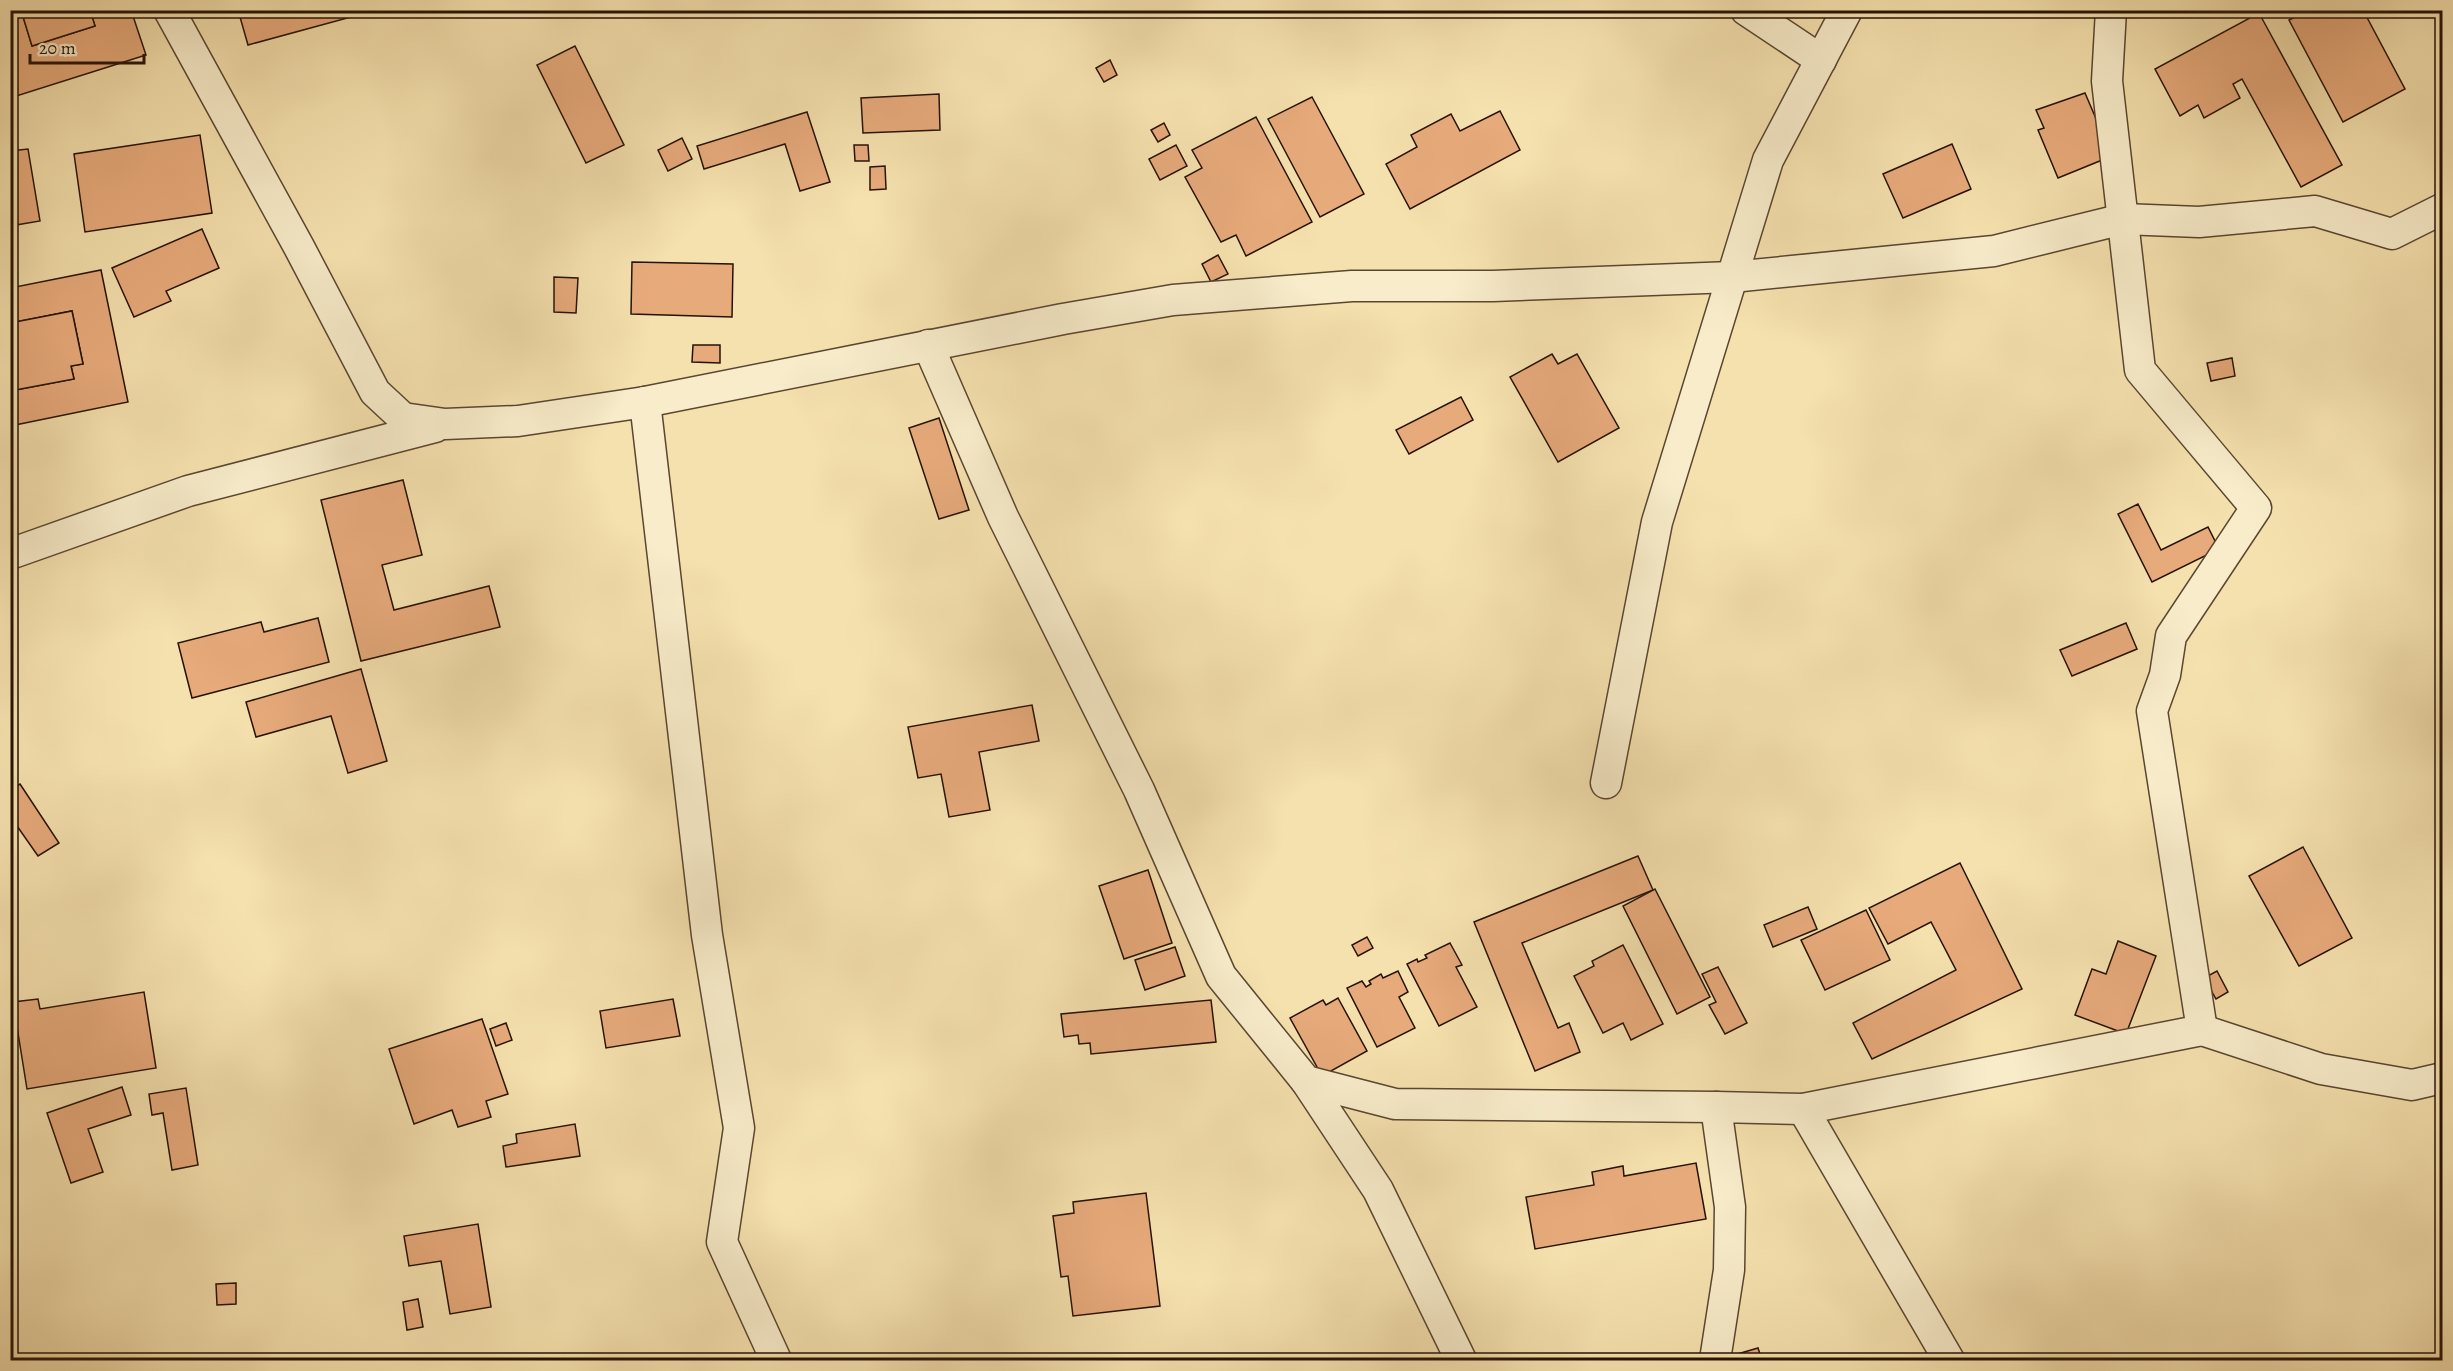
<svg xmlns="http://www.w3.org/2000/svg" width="2453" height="1371" viewBox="0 0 2453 1371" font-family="Alegreya,serif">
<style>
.building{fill:#e7aa7b;stroke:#261207;stroke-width:1.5}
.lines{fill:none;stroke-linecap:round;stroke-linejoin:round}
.street-casing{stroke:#5a4631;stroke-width:33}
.street{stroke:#f8ecca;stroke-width:30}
</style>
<rect width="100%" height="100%" fill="#f5e1ae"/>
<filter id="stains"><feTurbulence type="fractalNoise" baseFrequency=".00333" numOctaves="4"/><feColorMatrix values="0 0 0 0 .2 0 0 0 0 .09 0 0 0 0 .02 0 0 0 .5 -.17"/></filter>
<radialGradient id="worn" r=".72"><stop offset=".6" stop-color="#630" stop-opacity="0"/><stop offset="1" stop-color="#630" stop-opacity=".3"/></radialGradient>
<g class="building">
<path d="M10,10H21L32,46L95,26L90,10H131L146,55L10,98Z"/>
<path d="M21,10H90L95,26L32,46Z"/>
<path d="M238,10H349L351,17L248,45Z"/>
<path d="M2302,10H2363L2405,89L2343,122L2289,20L2303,13Z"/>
<path d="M2259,13L2342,165L2301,187L2242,79L2233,84L2240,98L2204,118L2198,105L2180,116L2155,69Z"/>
<path d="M575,46L624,145L586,163L537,65Z"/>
<path d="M1110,60L1117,75L1104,82L1096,68Z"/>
<path d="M2085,93L2112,156L2058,178L2038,130L2044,128L2036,110Z"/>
<path d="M939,94L940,130L863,133L861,98Z"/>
<path d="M1312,97L1364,194L1320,217L1268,119Z"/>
<path d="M1500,111L1520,150L1410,209L1386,164L1417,147L1411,135L1451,114L1460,131Z"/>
<path d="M807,112L830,182L800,191L785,144L704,169L697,146Z"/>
<path d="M1256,117L1312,222L1246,256L1236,235L1221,242L1185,177L1202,168L1192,150Z"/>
<path d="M1164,123L1170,135L1158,142L1151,130Z"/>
<path d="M200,135L212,213L85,232L74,154Z"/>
<path d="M682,138L692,159L668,171L658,150Z"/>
<path d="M1952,144L1971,189L1903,218L1883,174Z"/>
<path d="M854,145H868L869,161H855Z"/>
<path d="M1176,145L1187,166L1160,180L1149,159Z"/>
<path d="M28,149L40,221L10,226V151Z"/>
<path d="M885,166L886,189L870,190V167Z"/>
<path d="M202,229L219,268L166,291L171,301L134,317L112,268Z"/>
<path d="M1218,255L1228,274L1211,282L1202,264Z"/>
<path d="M632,262L733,264L732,317L631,314Z"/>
<path d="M101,270L128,402L10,426V391L74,379L71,366L83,364L72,311L10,323V288Z"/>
<path d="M554,277L578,278L576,313L554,312Z"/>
<path d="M72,311L83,364L71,366L74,379L10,391V323Z"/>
<path d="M693,345H720V363L692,362Z"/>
<path d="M1552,354L1558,364L1577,354L1619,428L1558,462L1510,377Z"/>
<path d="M2232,358L2235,376L2211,381L2207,363Z"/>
<path d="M1461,397L1473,420L1409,454L1396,430Z"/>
<path d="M939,418L969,510L939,519L909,428Z"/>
<path d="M403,480L422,555L382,565L394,610L489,586L500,627L361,661L321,500Z"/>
<path d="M2138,504L2161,550L2208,527L2219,549L2152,582L2118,514Z"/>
<path d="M318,618L329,662L192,698L178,643L261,622L264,632Z"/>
<path d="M2126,623L2137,649L2072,676L2060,650Z"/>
<path d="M361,669L387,761L348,773L331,716L256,737L246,702Z"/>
<path d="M1032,705L1039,741L979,752L990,810L949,817L941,774L918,778L908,727Z"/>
<path d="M20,784L59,843L38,856L10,816V791Z"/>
<path d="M2303,847L2352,938L2299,966L2249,876Z"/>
<path d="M1638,856L1653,890L1522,943L1558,1028L1569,1023L1580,1052L1535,1071L1474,922Z"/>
<path d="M1960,863L2022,989L1872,1059L1853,1023L1956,970L1931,922L1888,944L1869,908Z"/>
<path d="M1148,870L1172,943L1124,959L1099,886Z"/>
<path d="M1655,889L1710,997L1677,1014L1623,906Z"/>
<path d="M1808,907L1817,929L1773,947L1764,925Z"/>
<path d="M1866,910L1890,960L1825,990L1801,940Z"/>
<path d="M1367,937L1373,948L1358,956L1352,945Z"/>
<path d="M2118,941L2156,956L2126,1034L2075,1015L2092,969L2106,974Z"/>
<path d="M1450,943L1462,965L1456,967L1477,1007L1439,1026L1407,964L1417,959L1418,962L1427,958L1425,955Z"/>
<path d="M1623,945L1663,1024L1631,1040L1623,1023L1603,1033L1574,976L1594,966L1592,961Z"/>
<path d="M1175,947L1185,976L1145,990L1135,960Z"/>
<path d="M1718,967L1747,1023L1725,1034L1709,1005L1716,1002L1702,974Z"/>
<path d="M1398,971L1408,992L1399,997L1415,1028L1377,1047L1347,988L1362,981L1366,987L1371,984L1369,981L1381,974L1383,978Z"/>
<path d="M2217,971L2228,992L2216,999L2204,978Z"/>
<path d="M144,992L156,1068L27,1089L13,1002L38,999L40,1009Z"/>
<path d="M1338,998L1367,1051L1322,1076L1290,1018L1323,1000L1326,1005Z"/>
<path d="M673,999L680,1036L606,1048L600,1011Z"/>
<path d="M1211,1000L1216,1042L1091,1054L1090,1043L1079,1044L1078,1035L1064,1037L1061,1014Z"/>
<path d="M482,1019L508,1094L486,1101L491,1117L458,1127L452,1110L414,1124L389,1049Z"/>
<path d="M506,1023L512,1040L496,1046L490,1029Z"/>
<path d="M122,1087L131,1115L88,1129L103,1172L71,1183L47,1113Z"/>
<path d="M186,1088L198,1165L172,1170L163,1113L152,1115L149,1094Z"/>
<path d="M575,1124L580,1156L506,1167L503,1146L517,1143L516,1134Z"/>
<path d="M1696,1163L1706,1219L1535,1249L1526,1197L1594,1185L1592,1172L1623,1166L1624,1176Z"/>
<path d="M1146,1193L1160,1306L1073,1316L1068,1276L1061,1277L1053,1216L1074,1213L1073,1202Z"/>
<path d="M478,1224L491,1307L450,1314L441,1261L409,1266L404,1236Z"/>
<path d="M236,1283V1304L217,1305L216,1284Z"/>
<path d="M418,1299L423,1327L407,1330L403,1302Z"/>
<path d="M1758,1348L1762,1360H1736L1734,1355Z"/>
</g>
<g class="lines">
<g class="street-casing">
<g id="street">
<path d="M169,10L299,247L375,392L403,418L445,424L518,421L645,402L1063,319L1173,300L1352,286H1493L1732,277L1994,251L2123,219L2199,222L2315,211L2392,234L2442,209"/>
<path d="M1746,10L1821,60"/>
<path d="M928,345L1003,517L1139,790L1221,976L1306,1081L1395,1104L1716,1107"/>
<path d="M645,402L707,935L739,1128L722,1242L776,1360"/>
<path d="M10,554L188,491L435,427"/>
<path d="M1606,783L1657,522L1768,160L1847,10"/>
<path d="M2202,1030L2321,1069L2412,1085L2442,1078"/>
<path d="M1306,1081L1378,1190L1461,1360"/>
<path d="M1803,1109L1949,1360"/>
<path d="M1715,1360L1729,1270L1730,1207L1716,1107L1803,1109L2202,1030L2152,711L2165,675L2171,636L2256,508L2140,370L2107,81L2111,10"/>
</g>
</g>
<use href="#street" class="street"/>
</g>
<rect width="2453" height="1371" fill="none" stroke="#f5e1ae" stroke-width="36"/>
<rect x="12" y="12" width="2429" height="1347" fill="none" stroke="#261207" stroke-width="3"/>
<rect x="18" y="18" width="2417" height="1335" fill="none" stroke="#261207" stroke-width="1.5"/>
<path d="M30 54v9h114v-9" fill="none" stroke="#261207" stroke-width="3"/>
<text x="39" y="54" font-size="18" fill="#261207" stroke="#f8ecca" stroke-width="4.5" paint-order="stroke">20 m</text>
<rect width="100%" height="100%" filter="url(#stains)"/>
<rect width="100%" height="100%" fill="url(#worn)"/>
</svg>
